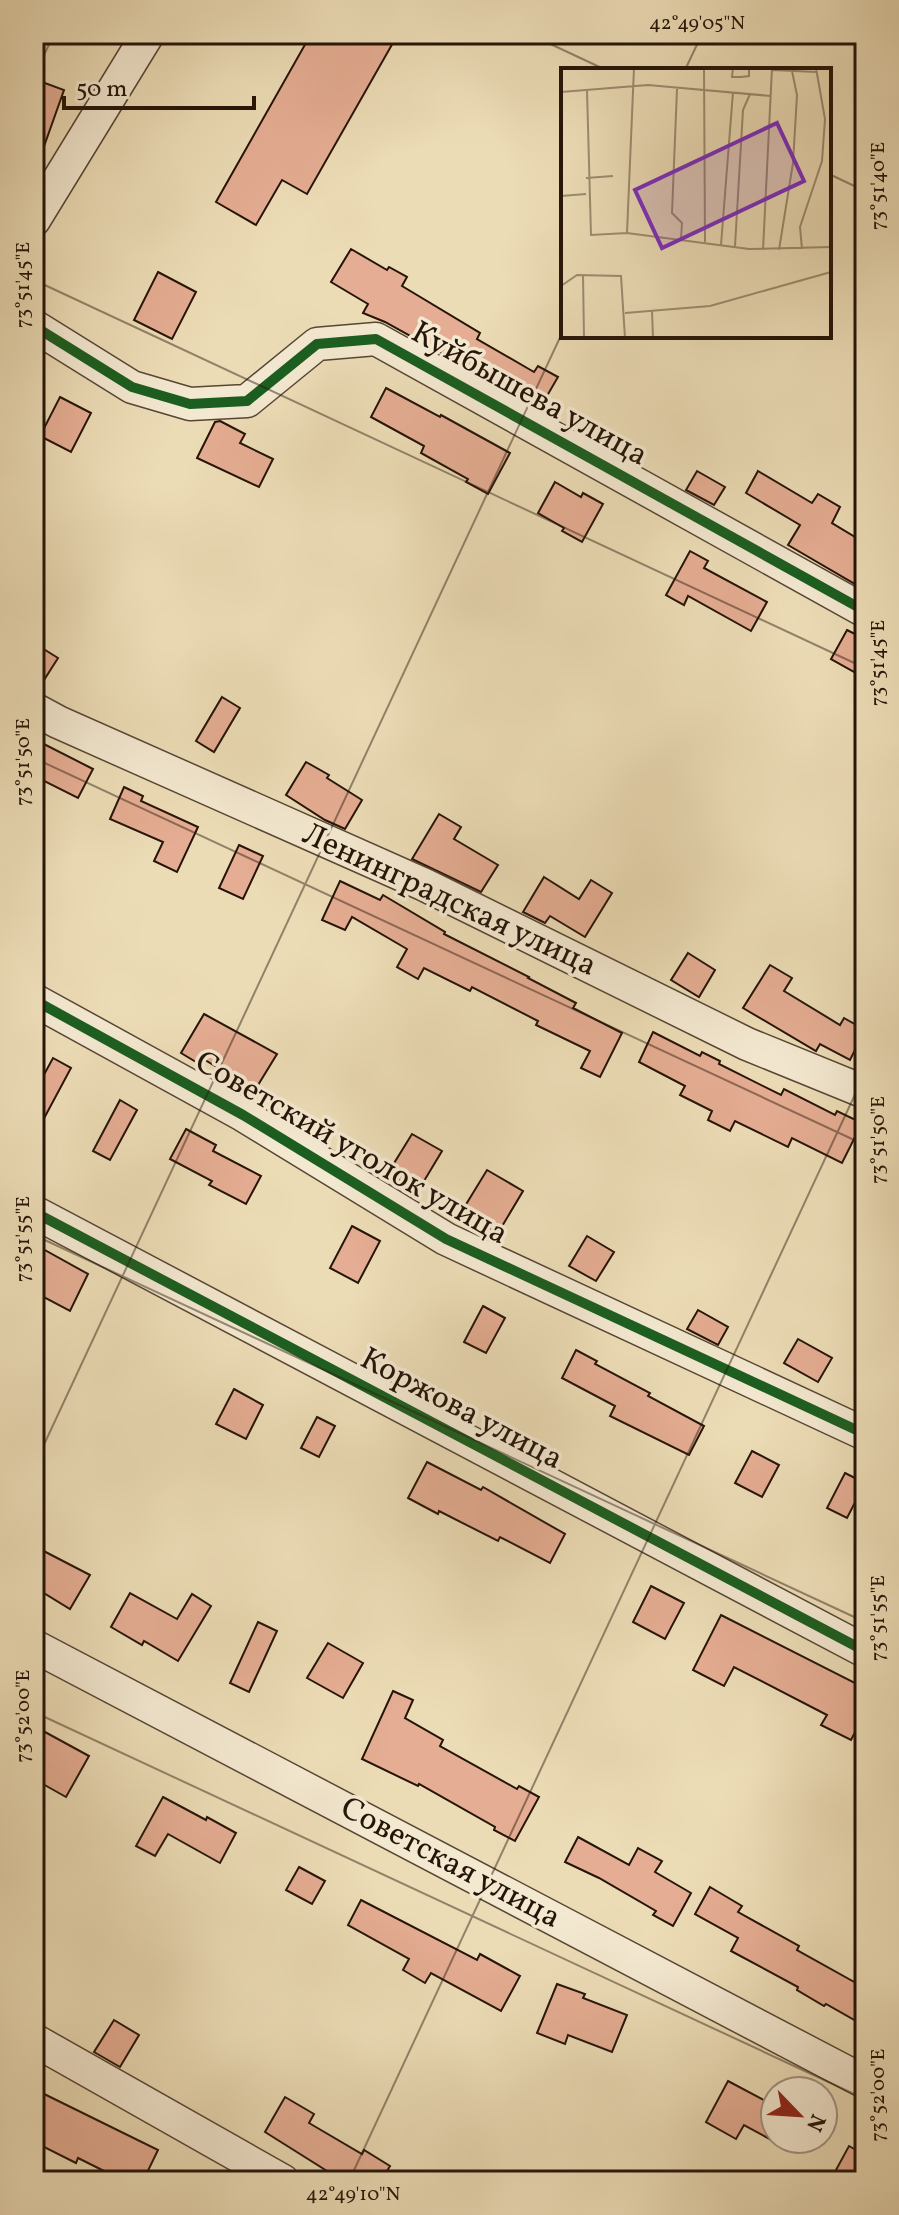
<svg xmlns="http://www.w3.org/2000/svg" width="899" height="2215" viewBox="0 0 899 2215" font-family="Vollkorn,serif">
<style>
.building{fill:#e5ad93;stroke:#251408;stroke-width:2}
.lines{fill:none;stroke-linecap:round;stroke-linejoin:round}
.minor-casing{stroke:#574634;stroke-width:35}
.minor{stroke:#f3e8d0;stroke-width:32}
.cycleway-casing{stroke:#f3e8d0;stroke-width:15}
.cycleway{stroke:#1b5e20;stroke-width:10}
.ticks{fill:none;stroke:#251408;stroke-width:2;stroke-opacity:0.45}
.labels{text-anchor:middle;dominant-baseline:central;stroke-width:7;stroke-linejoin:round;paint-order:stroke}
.street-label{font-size:32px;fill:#251408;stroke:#f3e8d0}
.inset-road{fill:none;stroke:#9c8c70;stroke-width:2}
.view{fill:#7b2cbf;fill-opacity:0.15;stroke:#7b2cbf;stroke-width:4}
.inset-edge{fill:none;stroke:#251408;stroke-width:4}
.neatline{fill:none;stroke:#251408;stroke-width:3}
.ticks-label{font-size:20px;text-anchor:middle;fill:#251408}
</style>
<rect width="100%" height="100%" fill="#ecdcb6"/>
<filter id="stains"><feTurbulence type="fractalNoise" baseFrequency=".0025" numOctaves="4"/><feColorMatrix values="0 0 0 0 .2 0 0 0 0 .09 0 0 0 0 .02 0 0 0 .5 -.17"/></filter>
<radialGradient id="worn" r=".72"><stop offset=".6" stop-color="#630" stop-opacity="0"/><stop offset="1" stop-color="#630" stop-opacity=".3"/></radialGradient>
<g class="building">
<path d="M311,34H398L307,194L282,180L256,225L216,202Z"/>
<path d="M34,79L64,90L37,166H34Z"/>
<path d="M351,249L387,270L389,267L407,277L402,286L480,333L477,339L534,372L538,366L558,377L540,408L385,322L363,313L368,304L331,282Z"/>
<path d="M158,272L196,292L172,339L134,320Z"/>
<path d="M386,388L440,417L441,415L510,453L488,494L466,482L468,479L421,453L424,446L371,417Z"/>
<path d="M60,397L91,413L71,452L40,436Z"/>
<path d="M220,421L245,434L240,443L273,459L259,487L197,458L215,422Z"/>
<path d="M697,471L725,487L714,505L686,490Z"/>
<path d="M758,471L812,503L818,494L840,507L832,523L865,543V566L855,584L788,545L800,525L746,493Z"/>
<path d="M555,482L581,497L583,493L603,504L582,542L562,531L564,528L538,513Z"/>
<path d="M690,551L708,561L704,568L767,602L751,631L688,596L684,605L666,595Z"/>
<path d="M847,630L865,639V678L831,659Z"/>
<path d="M34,643L58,658L37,691L34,690Z"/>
<path d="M222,697L240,708L214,752L196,741Z"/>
<path d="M34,739L93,769L78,798L34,776Z"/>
<path d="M306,762L329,775L327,778L362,800L345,829L325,820L286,795Z"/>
<path d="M124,787L143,796L141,801L198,827L177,872L154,861L163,842L110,819Z"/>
<path d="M439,814L461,827L454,839L498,865L481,892L412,859Z"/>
<path d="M239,845L263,856L243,899L219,888Z"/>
<path d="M544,877L579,899L591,880L612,893L585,937L550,916L545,923L523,912Z"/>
<path d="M340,881L380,900L383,895L445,932L444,934L529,977L528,978L576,1003L573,1008L622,1033L600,1077L581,1068L590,1051L536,1025L538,1021L472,987L470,991L424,968L418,979L397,967L407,949L352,917L345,930L322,920Z"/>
<path d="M688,953L715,970L699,997L671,980Z"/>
<path d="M770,965L792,978L784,991L840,1025L844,1018L865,1030L850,1060L820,1044L816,1051L743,1008Z"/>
<path d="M204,1014L277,1054L255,1090L205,1060L201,1065L181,1053Z"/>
<path d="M653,1032L700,1056L702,1052L720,1061L719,1064L781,1095L784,1089L835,1115L837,1111L862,1123L842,1163L792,1138L788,1147L735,1121L730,1131L708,1120L712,1111L680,1095L685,1086L639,1062Z"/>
<path d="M53,1058L71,1068L34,1137V1093Z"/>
<path d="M120,1100L137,1110L110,1160L93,1151Z"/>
<path d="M186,1129L216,1145L213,1151L261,1176L246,1204L209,1185L212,1181L170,1159Z"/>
<path d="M412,1134L442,1151L418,1191L388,1173Z"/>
<path d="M487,1170L523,1191L498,1233L462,1211Z"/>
<path d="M352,1226L380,1241L358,1283L330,1268Z"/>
<path d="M587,1236L614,1252L596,1281L569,1266Z"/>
<path d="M34,1244L88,1274L70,1311L34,1292Z"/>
<path d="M483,1306L505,1318L486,1353L464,1342Z"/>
<path d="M698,1310L728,1327L718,1345L687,1329Z"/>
<path d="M798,1339L832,1358L818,1382L784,1363Z"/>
<path d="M576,1350L597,1361L595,1364L650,1393L648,1396L704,1426L689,1455L610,1416L615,1406L562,1378Z"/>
<path d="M234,1389L263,1405L246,1439L216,1424Z"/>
<path d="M317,1417L335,1426L319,1457L301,1448Z"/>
<path d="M752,1451L779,1465L762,1497L735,1483Z"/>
<path d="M427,1462L481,1490L483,1487L565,1534L550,1563L500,1537L498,1541L439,1511L438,1514L408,1498Z"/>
<path d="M845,1473L865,1483L847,1518L827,1508Z"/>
<path d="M34,1546L90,1575L70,1609L34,1587Z"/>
<path d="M651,1586L684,1603L665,1639L633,1622Z"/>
<path d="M130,1593L177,1619L192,1594L211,1606L178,1661L144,1641L142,1645L111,1627Z"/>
<path d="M721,1615L865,1688V1713L851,1740L821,1725L827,1715L734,1667L724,1686L693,1670Z"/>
<path d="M258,1622L277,1631L249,1692L230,1683Z"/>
<path d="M328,1643L363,1663L343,1698L307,1678Z"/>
<path d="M393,1691L413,1700L405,1718L443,1740L440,1746L517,1789L519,1786L539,1797L515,1841L494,1830L495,1827L419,1784L418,1786L362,1759Z"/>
<path d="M34,1726L89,1756L66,1797L34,1779Z"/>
<path d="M163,1797L206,1820L207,1817L236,1833L220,1863L168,1834L155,1856L136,1846Z"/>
<path d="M578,1837L629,1865L638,1848L662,1861L655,1872L691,1893L673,1926L653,1915L656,1911L599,1878L565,1862Z"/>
<path d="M299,1867L325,1881L312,1904L286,1890Z"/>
<path d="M710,1887L742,1906L738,1912L799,1946L797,1950L865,1988V2026L826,2004L824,2006L797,1990L798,1987L731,1951L738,1938L695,1914Z"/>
<path d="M361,1900L477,1960L480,1954L520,1976L501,2011L431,1973L425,1983L403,1970L409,1959L348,1925Z"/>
<path d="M557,1984L585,1994L583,1998L627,2015L612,2052L568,2035L565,2044L537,2033Z"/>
<path d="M114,2020L139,2035L120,2067L94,2052Z"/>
<path d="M728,2081L775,2106V2142L744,2125L736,2139L706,2122Z"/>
<path d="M34,2089L158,2150L143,2181H124L78,2158L76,2163L34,2142Z"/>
<path d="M285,2097L314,2114L309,2123L362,2154L364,2150L390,2166L381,2181H343L265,2132Z"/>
<path d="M849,2146L865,2155V2169L858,2181H830Z"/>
</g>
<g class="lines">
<g class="minor-casing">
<g id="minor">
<path d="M34,220L148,34"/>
<path d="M34,326L132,387L190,404L247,401L317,344L376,339L865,611"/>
<path d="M34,709L58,722L425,885L747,1044L865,1092"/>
<path d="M34,1000L243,1115L446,1239L865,1434"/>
<path d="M34,1212L865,1651"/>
<path d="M34,1646L865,2082"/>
<path d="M34,2040L283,2181"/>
</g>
</g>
<use href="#minor" class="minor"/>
<g class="cycleway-casing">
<g id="cycleway">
<path d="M34,326L132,387L190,404L247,401L317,344L376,339L865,611"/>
<path d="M34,1000L243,1115L446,1239L865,1434"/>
<path d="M34,1212L865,1651"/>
</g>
</g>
<use href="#cycleway" class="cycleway"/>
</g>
<path class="ticks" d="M529,34L606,70M685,70L702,34M34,76L54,34M829,174L865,191M34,280L865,668M34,758L865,1145M34,1235L865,1622M34,1466L563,331M34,1712L865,2099M349,2181L865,1073"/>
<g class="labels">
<g class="street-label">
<text transform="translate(529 395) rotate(29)">Куйбышева улица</text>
<text transform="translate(449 901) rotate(25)">Ленинградская улица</text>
<text transform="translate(351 1149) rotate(30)">Советский уголок улица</text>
<text transform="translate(461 1410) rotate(28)">Коржова улица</text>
<text transform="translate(450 1864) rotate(28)">Советская улица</text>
</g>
</g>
<g transform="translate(561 68)">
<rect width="270" height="270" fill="#ecdcb6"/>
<path class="inset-road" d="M143,0L144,174M172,0L171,9H180L188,8V0M211,2L256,4M116,21L111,145L121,155L120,171M26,22L30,167L66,165L188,181L270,179M0,24L87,17L210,28M25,110L52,108M0,128L25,126M66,165L73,0M160,177L172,24M174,178L182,42L189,26M241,181L239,159L261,93L264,51L255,0M202,182L211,0M218,182L232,95L236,27L231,3M22,207L23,270M0,218L16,207L60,208L64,270M91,243L92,270M64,245L149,238L270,204"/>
<path class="view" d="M216,55L243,113L101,180L74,122Z"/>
<rect width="270" height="270" class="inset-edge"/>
</g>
<rect width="899" height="2215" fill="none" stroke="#ecdcb6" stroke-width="88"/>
<g transform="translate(799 2115) rotate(115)"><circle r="38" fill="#f3e8d0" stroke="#a19380" stroke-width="2"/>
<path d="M0-6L14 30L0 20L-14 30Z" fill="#8f2418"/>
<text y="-12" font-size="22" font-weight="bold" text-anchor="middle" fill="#251408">N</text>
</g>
<path d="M64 96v12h190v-12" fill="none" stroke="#251408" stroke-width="4"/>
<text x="76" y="96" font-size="24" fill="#251408" stroke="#f3e8d0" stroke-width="6" paint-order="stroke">50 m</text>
<rect x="44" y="44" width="811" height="2127" class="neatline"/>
<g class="ticks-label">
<text x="697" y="29">42°49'05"N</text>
<text transform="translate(877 186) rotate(-90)" y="7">73°51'40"E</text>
<text transform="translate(22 285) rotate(-90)" y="7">73°51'45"E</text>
<text transform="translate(877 663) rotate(-90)" y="7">73°51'45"E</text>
<text transform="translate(22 762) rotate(-90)" y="7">73°51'50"E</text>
<text transform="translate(877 1140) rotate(-90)" y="7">73°51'50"E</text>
<text transform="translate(22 1239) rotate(-90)" y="7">73°51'55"E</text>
<text transform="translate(877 1618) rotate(-90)" y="7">73°51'55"E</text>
<text transform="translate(22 1716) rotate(-90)" y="7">73°52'00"E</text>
<text transform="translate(877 2095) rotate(-90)" y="7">73°52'00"E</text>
<text x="353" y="2200">42°49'10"N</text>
</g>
<rect width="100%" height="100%" filter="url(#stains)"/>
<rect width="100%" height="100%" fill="url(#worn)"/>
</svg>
